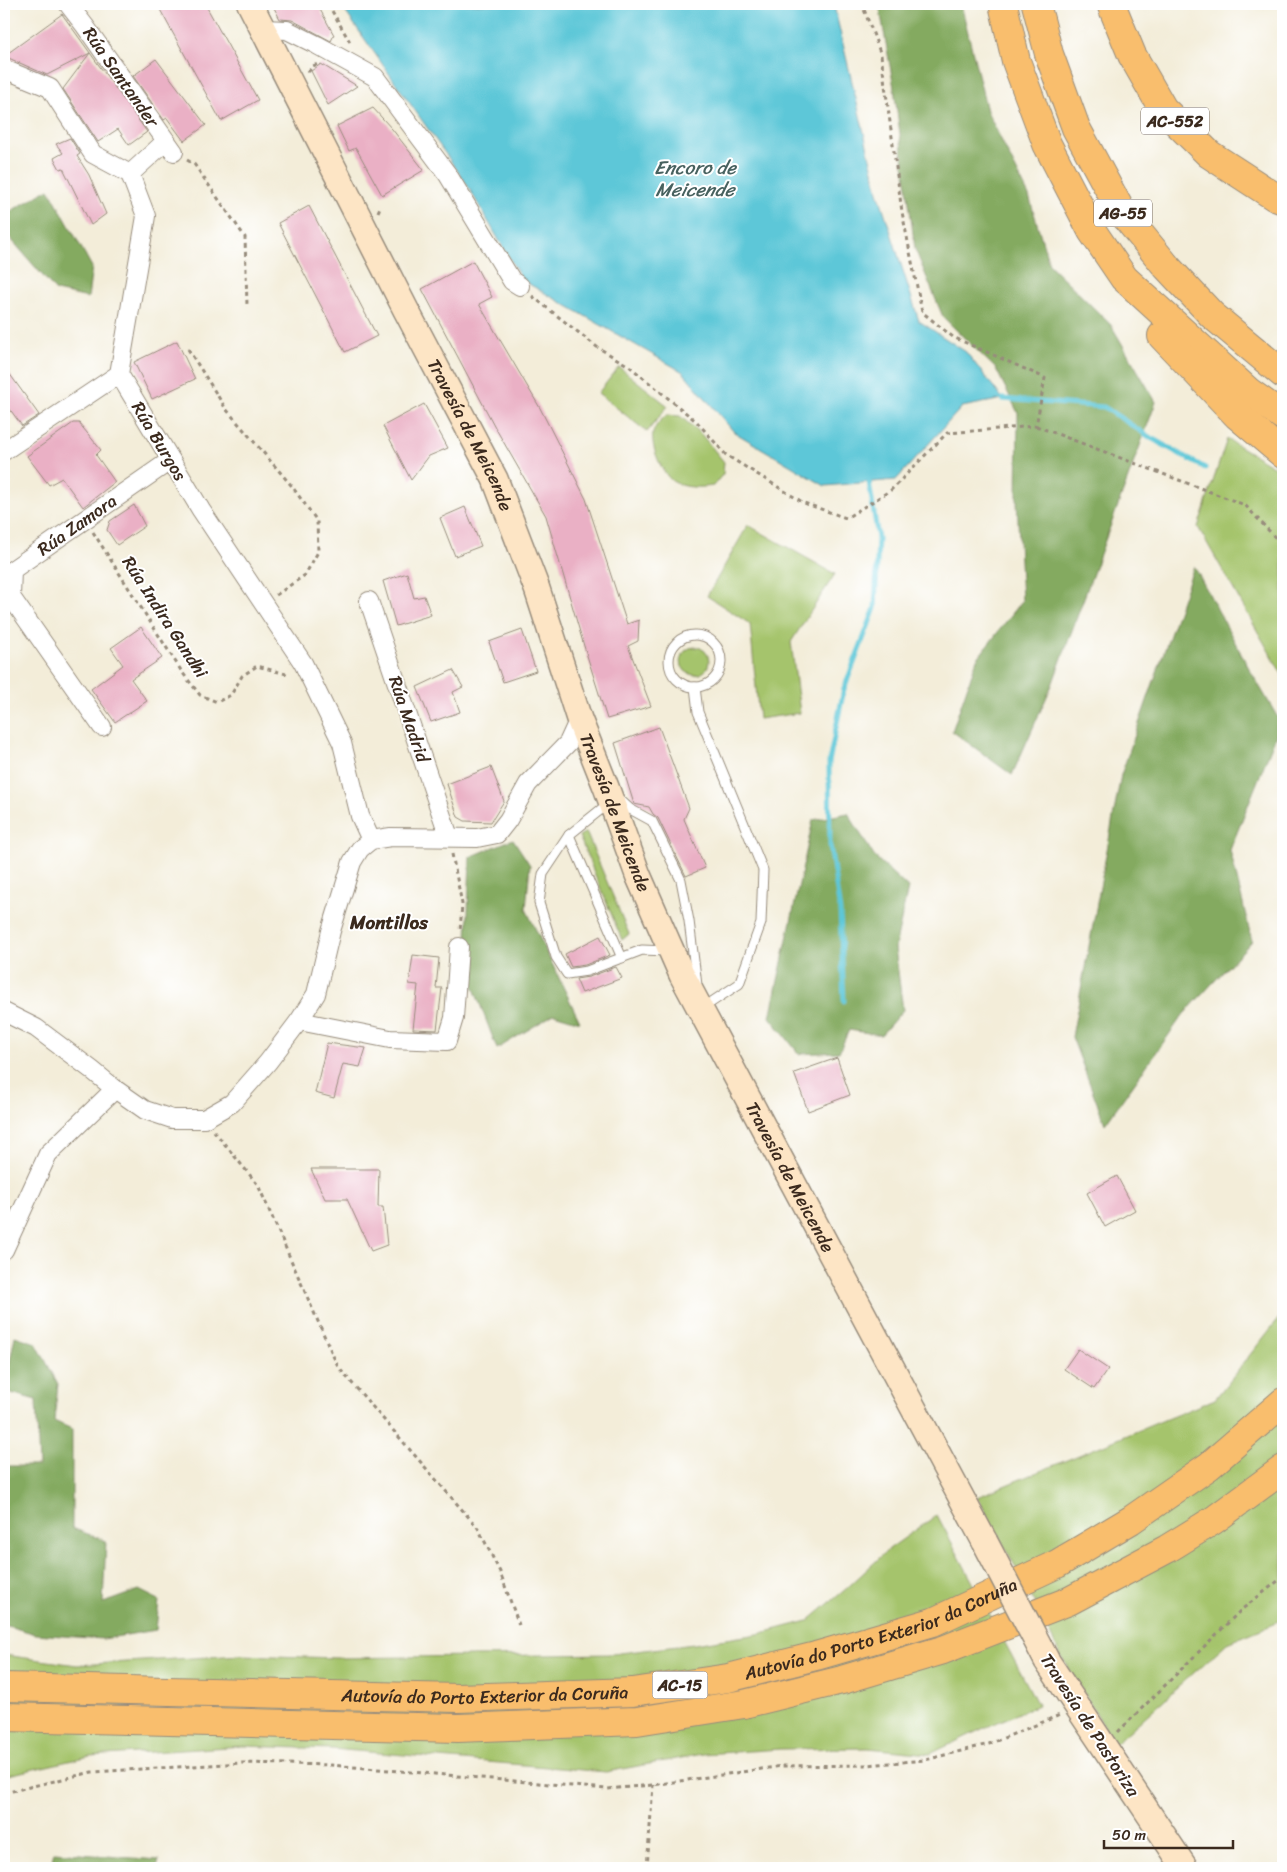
<svg xmlns="http://www.w3.org/2000/svg" width="1287" height="1872" viewBox="0 0 1287 1872" font-family="Sriracha,sans-serif">
<style>
.green{fill:#a5c46c;stroke:#707745}
.forest{fill:#84aa60;stroke:#606a3f}
.water{fill:#5dc7d8;stroke:#4c787b}
.lines{fill:none;stroke-linecap:round;stroke-linejoin:round}
.stream{stroke:#5dc7d8;stroke-width:5}
.building{fill:#eab0c5}
.lane-casing{stroke:#978c7c;stroke-width:11}
.street-casing{stroke:#978c7c;stroke-width:20}
.secondary-casing{stroke:#978c7c;stroke-width:28}
.primary-casing{stroke:#978c7c;stroke-width:30}
.highway-casing{stroke:#978c7c;stroke-width:30}
.path{stroke:#978c7c;stroke-width:3;stroke-dasharray:4 4;stroke-linecap:butt}
.lane{stroke:#fff;stroke-width:9}
.street{stroke:#fff;stroke-width:18}
.secondary{stroke:#fde5c5;stroke-width:25}
.primary{stroke:#f9be6d;stroke-width:28}
.highway{stroke:#f9be6d;stroke-width:28}
.secondary-bridge-casing{stroke:#978c7c;stroke-width:28;stroke-linecap:butt}
.secondary-bridge{stroke:#fde5c5;stroke-width:25}
.labels{text-anchor:middle;dominant-baseline:central;stroke-width:4;stroke-linejoin:round;paint-order:stroke}
.shield{fill:#fff;stroke:#766a62;stroke-width:1}
.shield-label{font-size:16px;font-weight:bold;fill:#3b2a1e}
.street-label{font-size:18px;fill:#3b2a1e;stroke:#fff}
.water-label{font-size:19px;font-style:italic;fill:#47615f;stroke:#fff}
.neighbourhood-label{font-size:19px;font-weight:bold;fill:#3b2a1e;stroke:#fff}
</style>
<rect width="100%" height="100%" fill="#fff"/>
<filter id="ink" filterUnits="userSpaceOnUse"><feTurbulence type="fractalNoise" baseFrequency=".02" numOctaves="2"/><feDisplacementMap in="SourceGraphic" scale="10" xChannelSelector="R" yChannelSelector="G"/><feConvolveMatrix kernelMatrix="1 2 1 2 8 2 1 2 1" color-interpolation-filters="sRGB"/></filter>
<filter id="wash" filterUnits="userSpaceOnUse"><feTurbulence type="fractalNoise" baseFrequency=".0096" numOctaves="4" result="noise"/><feDisplacementMap in="SourceGraphic" scale="20" xChannelSelector="R" yChannelSelector="G"/><feGaussianBlur stdDeviation="1.12" result="paint"/><feColorMatrix in="noise" values="0 0 0 0 0 0 0 0 0 0 0 0 0 0 0 0 0 1.4 0 .05"/><feComposite in="paint" operator="in"/></filter>
<g filter="url(#wash)">
<rect width="100%" height="100%" fill="#f3edd9"/>
<g class="green">
<path d="M619,367L668,406L647,432L598,393Z"/>
<path d="M667,415L680,416L701,434L724,462L723,474L713,486C701,488 685,488 674,482C663,476 650,446 653,433C655,425 661,420 667,415Z"/>
<path d="M1227,439L1283,472V676L1198,527Z"/>
<path d="M748,525L835,574L791,642L800,713L759,719L750,624L707,596Z"/>
<circle cx="695" cy="661" r="14"/>
<path d="M586,832L629,934L622,940L579,836Z"/>
<path d="M1283,1313V1620L1227,1643L1115,1744L1061,1656L1025,1584L977,1497L1215,1399Z"/>
<path d="M937,1515L1038,1705L982,1729L930,1754L868,1748L781,1749L703,1754L606,1772L332,1749L243,1746L90,1756L4,1776V1655L77,1665L241,1655L337,1658L612,1654L694,1644L758,1634L808,1621L847,1588L889,1549Z"/>
</g>
<g class="forest">
<path d="M879,4H961L987,111L1029,196L1049,264L1111,325L1156,402L1052,685L1012,775L952,731L977,659L1022,601L1017,501L1018,413L996,369L943,317L915,249L894,88Z"/>
<path d="M49,189L92,267L88,298L56,291L4,231V215Z"/>
<path d="M1194,566L1250,670L1281,723L1230,850L1252,941L1183,1015L1105,1124L1072,1037L1121,775Z"/>
<path d="M848,813L874,856L908,888L895,948L903,1010L881,1035L849,1030L839,1052L799,1054L770,1017L813,820Z"/>
<path d="M513,839L530,865L526,909L580,1022L554,1014L497,1049L466,967L470,857Z"/>
<path d="M15,1336L36,1343L58,1384L54,1421L72,1429V1528L106,1541L103,1603L139,1590L159,1600L156,1630L103,1639L36,1634L4,1625V1466H39L36,1400L4,1391Z"/>
<path d="M54,1852L159,1860L157,1868H50Z"/>
</g>
<path class="water" d="M340,4H835V10L878,192L919,321L966,352L1003,399L962,407L896,480L825,486L734,432L683,372L522,280L466,183Z"/>
<g class="lines">
<g class="stream">
<path d="M1003,399L1104,407L1151,438L1205,468"/>
<path d="M844,1001L840,911L830,845L829,762L844,689L875,608L878,538L869,482"/>
</g>
</g>
<g id="blocks">
<g class="building">
<path d="M157,4H205L258,100L221,121Z"/>
<path d="M272,4H317L334,35L331,41L292,20L280,19Z"/>
<path d="M62,14L147,132L129,145L118,129L98,142L63,89L90,53L47,75L4,56Z"/>
<path d="M156,59L206,125L184,141L167,118L164,120L133,76Z"/>
<path d="M321,64L357,86L328,105L311,71Z"/>
<path d="M373,108L392,129L424,170L382,195L356,148L349,151L337,126Z"/>
<path d="M70,138L80,154L77,156L89,175L106,214L91,225L63,168L60,169L54,158L63,153L56,144Z"/>
<path d="M309,206L377,336L345,352L278,223Z"/>
<path d="M473,261L492,297L479,304L540,408L586,499L627,624L639,620L638,641L628,646L651,706L607,719L584,646L546,516L496,429L422,289Z"/>
<path d="M177,341L195,379L152,399L134,362Z"/>
<path d="M4,366L39,415L22,426L4,401Z"/>
<path d="M424,404L448,448L429,456L411,480L383,426Z"/>
<path d="M73,423H79L101,450L96,455L115,482L83,507L62,478L49,485L27,456Z"/>
<path d="M134,505L145,526L117,545L107,530L110,521Z"/>
<path d="M465,507L481,546L455,556L440,518Z"/>
<path d="M407,573L414,598L424,596L431,615L396,626L383,581Z"/>
<path d="M141,627L162,658L131,679L147,701L115,722L91,689L123,665L111,648Z"/>
<path d="M522,630L536,671L503,682L489,642Z"/>
<path d="M453,670L463,687L453,692L460,712L431,722L417,687Z"/>
<path d="M659,727L689,808L684,819L705,868L686,876L658,818L653,814L649,807L634,804L615,743Z"/>
<path d="M491,767L504,801L491,822L465,821L458,817L447,784Z"/>
<path d="M600,936L610,955L585,965L571,967L565,954Z"/>
<path d="M413,955L439,958L436,988H442L437,1030L413,1029L418,985L409,984Z"/>
<path d="M616,967L622,978L582,993L576,979L589,977Z"/>
<path d="M327,1043L366,1048L360,1067L343,1064L334,1098L315,1093Z"/>
<path d="M837,1058L850,1095L808,1111L794,1073Z"/>
<path d="M311,1169H379L378,1207H383L387,1245L371,1251L347,1199H325Z"/>
<path d="M1117,1176L1135,1210L1105,1227L1087,1193Z"/>
<path d="M1078,1349L1108,1369L1094,1389L1064,1369Z"/>
</g>
</g>
</g>
<g filter="url(#ink)">
<use href="#blocks" fill-opacity="0" stroke="#978c7c" stroke-width="1"/>
<g class="lines">
<g class="lane-casing">
<g id="lane">
<circle cx="695" cy="661" r="26"/>
<path d="M695,687L698,712L763,870L761,923L739,984L701,1009"/>
<path d="M617,797L630,809L652,821L681,880L689,921L697,985"/>
<path d="M609,803L569,835L543,874L539,903L556,957L567,974L587,971L642,950L667,951"/>
<path d="M569,835L622,958"/>
</g>
</g>
<g class="street-casing">
<g id="street">
<path d="M68,4L85,26L174,152"/>
<path d="M263,29L287,30L317,45L375,77L448,175L512,281L520,286"/>
<path d="M4,69L50,88L93,154L130,174L146,216L119,374L201,510L303,663L342,743L360,816L371,840"/>
<path d="M130,174L166,141"/>
<path d="M4,451L119,374"/>
<path d="M369,601L449,837"/>
<path d="M102,727L11,597L12,570L171,460"/>
<path d="M4,1012L36,1028L92,1070L115,1089L145,1110L172,1119H204L232,1103L268,1062L299,1021L316,994L331,931L352,862L360,849L371,840L391,837L477,838L497,834L508,820L528,784L568,743L579,719"/>
<path d="M299,1021L390,1039L447,1041L454,1018L459,947"/>
<path d="M4,1250L48,1154L115,1089"/>
</g>
</g>
<g class="secondary-casing">
<g id="secondary">
<path id="s1" d="M250,4L406,310L495,479L537,589L579,719L606,787L638,875L682,975L985,1542"/>
<path d="M1047,1661L1185,1868"/>
</g>
</g>
<g class="primary-casing">
<path id="primary" d="M1111,4L1132,55L1163,109L1209,154L1275,197L1283,200"/>
</g>
<g class="highway-casing">
<g id="highway">
<path d="M1003,4L1016,61L1047,144L1092,231L1124,278L1249,392L1283,416"/>
<path d="M1036,4L1049,54L1076,128L1121,211L1167,267L1212,315L1283,374"/>
<path d="M1162,336L1237,415L1283,454"/>
<path id="s2" d="M4,1687L458,1698L633,1692L728,1678L816,1656L933,1622L1057,1564L1131,1520L1209,1466L1283,1402"/>
<path d="M4,1717L458,1728L637,1721L744,1704L842,1680L943,1650L1069,1601L1167,1549L1214,1520L1283,1469"/>
</g>
</g>
<g class="path">
<path d="M328,4L350,42"/>
<path d="M308,72L313,66L318,64"/>
<path d="M187,160L194,164L245,237L247,305"/>
<path d="M378,212L381,205"/>
<path d="M532,296L597,347L629,366L697,422L726,455L804,503L846,518L891,490L947,433L1036,426L1045,378L953,337L922,312L902,212L881,55L862,4"/>
<path d="M188,349L226,409L291,485L317,521L318,552L305,575L276,595"/>
<path d="M1036,426L1245,505L1283,546"/>
<path d="M93,532L182,672L200,695L217,702L231,695L242,676L257,666L290,675"/>
<path d="M452,854L462,904L460,932"/>
<path d="M214,1131L258,1185L338,1367L478,1528L500,1572L519,1625"/>
<path d="M1118,1732L1241,1610L1283,1577"/>
<path d="M4,1793L92,1772L243,1763L331,1765L607,1789L653,1785L782,1766L867,1765L925,1760L989,1744L1060,1715"/>
<path d="M647,1868L653,1785"/>
</g>
<use href="#lane" class="lane"/>
<use href="#street" class="street"/>
<use href="#secondary" class="secondary"/>
<use href="#primary" class="primary"/>
<use href="#highway" class="highway"/>
<g class="secondary-bridge-casing">
<path id="secondary-bridge" d="M985,1542L1047,1661"/>
</g>
<use href="#secondary-bridge" class="secondary-bridge"/>
</g>
</g>
<g class="labels">
<g class="shield">
<rect x="1141" y="107.5" width="68" height="27" rx="4"/>
<rect x="1094" y="199.5" width="58" height="27" rx="4"/>
<rect x="652.5" y="1671.5" width="55" height="27" rx="4"/>
</g>
<g class="shield-label">
<text x="1175" y="121">AC-552</text>
<text x="1123" y="213">AG-55</text>
<text x="680" y="1685">AC-15</text>
</g>
<g class="street-label">
<text transform="translate(121 77) rotate(55)">Rúa Santander</text>
<text stroke="none"><textPath href="#s1" startOffset="484">Travesía de Meicende</textPath></text>
<text transform="translate(159 441) rotate(59)">Rúa Burgos</text>
<text transform="translate(77 525) rotate(-35)">Rúa Zamora</text>
<text transform="translate(165 617) rotate(57)">Rúa Indira Gandhi</text>
<text transform="translate(409 719) rotate(71)">Rúa Madrid</text>
<text stroke="none"><textPath href="#s1" startOffset="889">Travesía de Meicende</textPath></text>
<text stroke="none"><textPath href="#s1" startOffset="1294">Travesía de Meicende</textPath></text>
<text stroke="none"><textPath href="#s2" startOffset="886">Autovía do Porto Exterior da Coruña</textPath></text>
<text stroke="none"><textPath href="#s2" startOffset="481">Autovía do Porto Exterior da Coruña</textPath></text>
<text transform="translate(1090 1725) rotate(57)">Travesía de Pastoriza</text>
</g>
<g class="water-label">
<text x="695" y="167">Encoro de<tspan x="695" dy="22">Meicende</tspan></text>
</g>
<g class="neighbourhood-label">
<text x="389" y="922">Montillos</text>
</g>
</g>
<rect width="1287" height="1872" fill="none" stroke="#fff" stroke-width="20"/>
<path d="M1104 1840v8h129v-8" fill="none" stroke="#3b2a1e" stroke-width="2.5"/>
<text x="1112" y="1840" font-size="15" fill="#3b2a1e" stroke="#ffffff" stroke-width="4" paint-order="stroke">50 m</text>
</svg>
